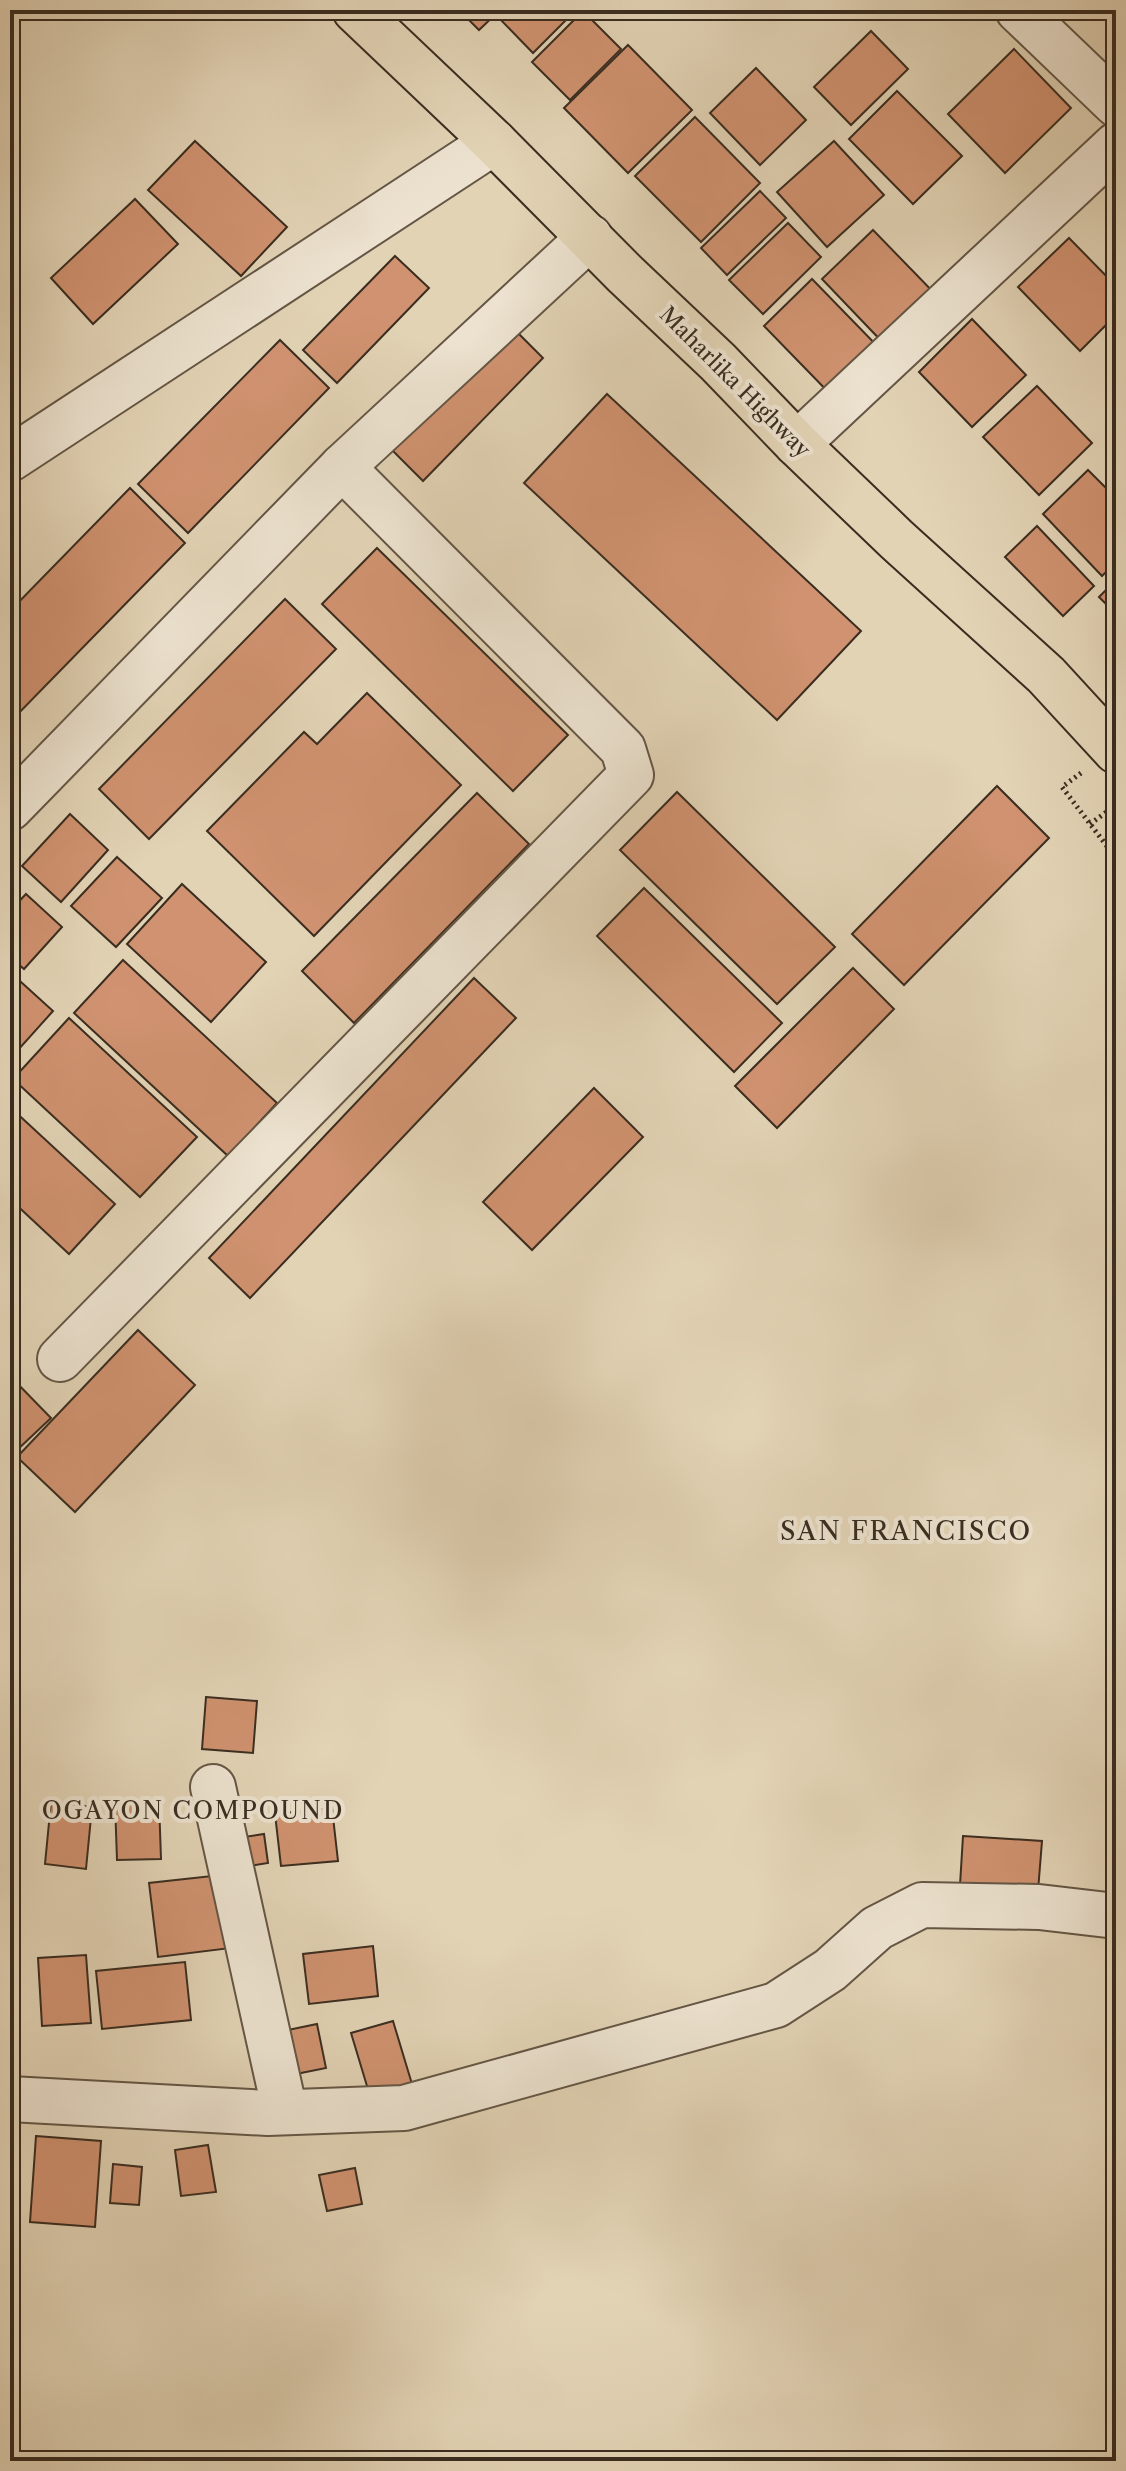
<svg xmlns="http://www.w3.org/2000/svg" width="1126" height="2471" viewBox="0 0 1126 2471" font-family="'Libre Caslon Text',serif">
<style>
.building{fill:#d09270;stroke:#3a2d20;stroke-width:2}
.lines{fill:none;stroke-linecap:round;stroke-linejoin:round}
.minor-casing{stroke:#645645;stroke-width:48}
.highway-casing{stroke:#3a2d20;stroke-width:48}
.path{stroke:#3a2d20;stroke-width:5;stroke-dasharray:2 4;stroke-linecap:butt}
.minor{stroke:#ece2cf;stroke-width:44}
.highway{stroke:#e2d3b5;stroke-width:44}
.labels{text-anchor:middle;dominant-baseline:central;stroke-width:8;stroke-linejoin:round;paint-order:stroke}
.street-label{font-size:22px;fill:#3a2d20;stroke:#ece2cf}
.neighbourhood-label{font-size:24px;letter-spacing:2px;fill:#3a2d20;stroke:#ece2cf}
.quarter-label{font-size:26px;letter-spacing:2px;fill:#3a2d20;stroke:#ece2cf}
</style>
<rect width="100%" height="100%" fill="#e2d3b5"/>
<filter id="stains"><feTurbulence type="fractalNoise" baseFrequency=".0025" numOctaves="4"/><feColorMatrix values="0 0 0 0 .2 0 0 0 0 .09 0 0 0 0 .02 0 0 0 .5 -.17"/></filter>
<radialGradient id="worn" r=".72"><stop offset=".6" stop-color="#630" stop-opacity="0"/><stop offset="1" stop-color="#630" stop-opacity=".3"/></radialGradient>
<g class="building">
<path d="M459,10H500L479,30Z"/>
<path d="M503,10H576L533,53L497,16Z"/>
<path d="M583,11L621,49L570,100L532,62Z"/>
<path d="M871,31L908,69L851,125L814,87Z"/>
<path d="M628,45L692,110L628,173L564,108Z"/>
<path d="M1014,49L1071,108L1005,173L948,114Z"/>
<path d="M756,68L806,120L760,165L710,113Z"/>
<path d="M897,91L962,156L913,204L849,139Z"/>
<path d="M695,117L760,183L701,242L635,176Z"/>
<path d="M195,141L287,227L241,276L148,190Z"/>
<path d="M834,141L884,195L827,247L777,192Z"/>
<path d="M760,191L786,218L727,275L701,248Z"/>
<path d="M135,199L178,244L93,324L51,278Z"/>
<path d="M788,223L821,257L763,314L729,280Z"/>
<path d="M873,230L941,300L889,349L822,279Z"/>
<path d="M1069,238L1116,286V315L1080,351L1018,287Z"/>
<path d="M395,256L429,288L337,383L303,350Z"/>
<path d="M812,279L885,354L837,401L764,326Z"/>
<path d="M972,319L1026,375L972,427L919,372Z"/>
<path d="M506,321L543,358L423,481L386,444Z"/>
<path d="M280,340L329,388L188,533L138,484Z"/>
<path d="M1037,386L1092,443L1039,495L983,437Z"/>
<path d="M607,394L861,631L777,720L524,483Z"/>
<path d="M1088,470L1116,498V562L1102,576L1043,514Z"/>
<path d="M130,488L185,543L10,722V611Z"/>
<path d="M1037,526L1094,586L1063,616L1005,557Z"/>
<path d="M377,548L568,735L513,791L322,604Z"/>
<path d="M1116,580V614L1099,597Z"/>
<path d="M285,599L336,649L149,839L99,789Z"/>
<path d="M367,693L461,785L314,936L207,831L304,732L317,744Z"/>
<path d="M997,786L1049,838L904,985L852,934Z"/>
<path d="M677,792L835,947L777,1004L620,850Z"/>
<path d="M477,793L529,844L354,1023L302,971Z"/>
<path d="M70,814L108,850L61,902L22,866Z"/>
<path d="M117,857L162,898L116,947L71,906Z"/>
<path d="M182,884L266,962L211,1022L127,944Z"/>
<path d="M644,888L782,1023L734,1072L597,936Z"/>
<path d="M26,894L62,927L24,969L10,957V911Z"/>
<path d="M123,960L277,1103L228,1156L74,1013Z"/>
<path d="M853,968L894,1009L777,1128L735,1086Z"/>
<path d="M10,972L53,1011L10,1059Z"/>
<path d="M474,978L516,1018L250,1298L209,1258Z"/>
<path d="M69,1018L197,1137L140,1197L13,1079Z"/>
<path d="M594,1088L643,1137L532,1250L483,1202Z"/>
<path d="M10,1107L115,1204L69,1254L10,1199Z"/>
<path d="M138,1330L195,1385L75,1512L17,1457Z"/>
<path d="M10,1376L51,1418L16,1451L10,1445Z"/>
<path d="M206,1697L257,1701L253,1753L202,1749Z"/>
<path d="M51,1802L92,1807L86,1869L45,1864Z"/>
<path d="M159,1802L161,1859L117,1860L115,1803Z"/>
<path d="M332,1808L338,1861L281,1866L275,1814Z"/>
<path d="M264,1834L268,1863L249,1866L244,1837Z"/>
<path d="M963,1836L1042,1841L1038,1891L960,1885Z"/>
<path d="M221,1875L231,1948L158,1957L149,1883Z"/>
<path d="M373,1946L378,1996L309,2004L303,1954Z"/>
<path d="M86,1955L91,2023L42,2026L38,1958Z"/>
<path d="M185,1962L191,2020L102,2029L96,1971Z"/>
<path d="M393,2021L412,2084L370,2096L351,2033Z"/>
<path d="M317,2024L326,2068L291,2075L283,2031Z"/>
<path d="M36,2136L101,2141L95,2227L30,2222Z"/>
<path d="M208,2145L216,2192L181,2196L175,2150Z"/>
<path d="M113,2164L142,2167L139,2205L110,2203Z"/>
<path d="M355,2168L362,2204L327,2211L319,2175Z"/>
</g>
<g class="lines">
<g class="minor-casing">
<g id="minor">
<path d="M1018,10L1116,104"/>
<path d="M797,444L1116,145"/>
<path d="M10,459L494,142"/>
<path d="M10,808L342,467L590,237"/>
<path d="M60,1359L631,775L623,749L342,467"/>
<path d="M213,1787L285,2112"/>
<path d="M10,2099L268,2113L404,2108L776,2005L830,1970L877,1928L922,1905L1039,1907L1116,1916"/>
</g>
</g>
<g class="highway-casing">
<path id="highway" d="M355,10L494,142L625,274L718,362L797,444L897,540L1046,675L1116,751"/>
</g>
<g class="path">
<path d="M1081,773L1062,787L1116,858"/>
<path d="M1090,824L1116,805"/>
</g>
<use href="#minor" class="minor"/>
<use href="#highway" class="highway"/>
</g>
<g class="labels">
<g class="street-label">
<text transform="translate(735 382) rotate(45)">Maharlika Highway</text>
</g>
<g class="neighbourhood-label">
<text x="193" y="1810">OGAYON COMPOUND</text>
</g>
<g class="quarter-label">
<text x="906" y="1531">SAN FRANCISCO</text>
</g>
</g>
<rect width="1126" height="2471" fill="none" stroke="#e2d3b5" stroke-width="40"/>
<rect x="12" y="12" width="1102" height="2447" fill="none" stroke="#3a2d20" stroke-width="4"/>
<rect x="20" y="20" width="1086" height="2431" fill="none" stroke="#3a2d20" stroke-width="2"/>
<rect width="100%" height="100%" filter="url(#stains)"/>
<rect width="100%" height="100%" fill="url(#worn)"/>
</svg>
